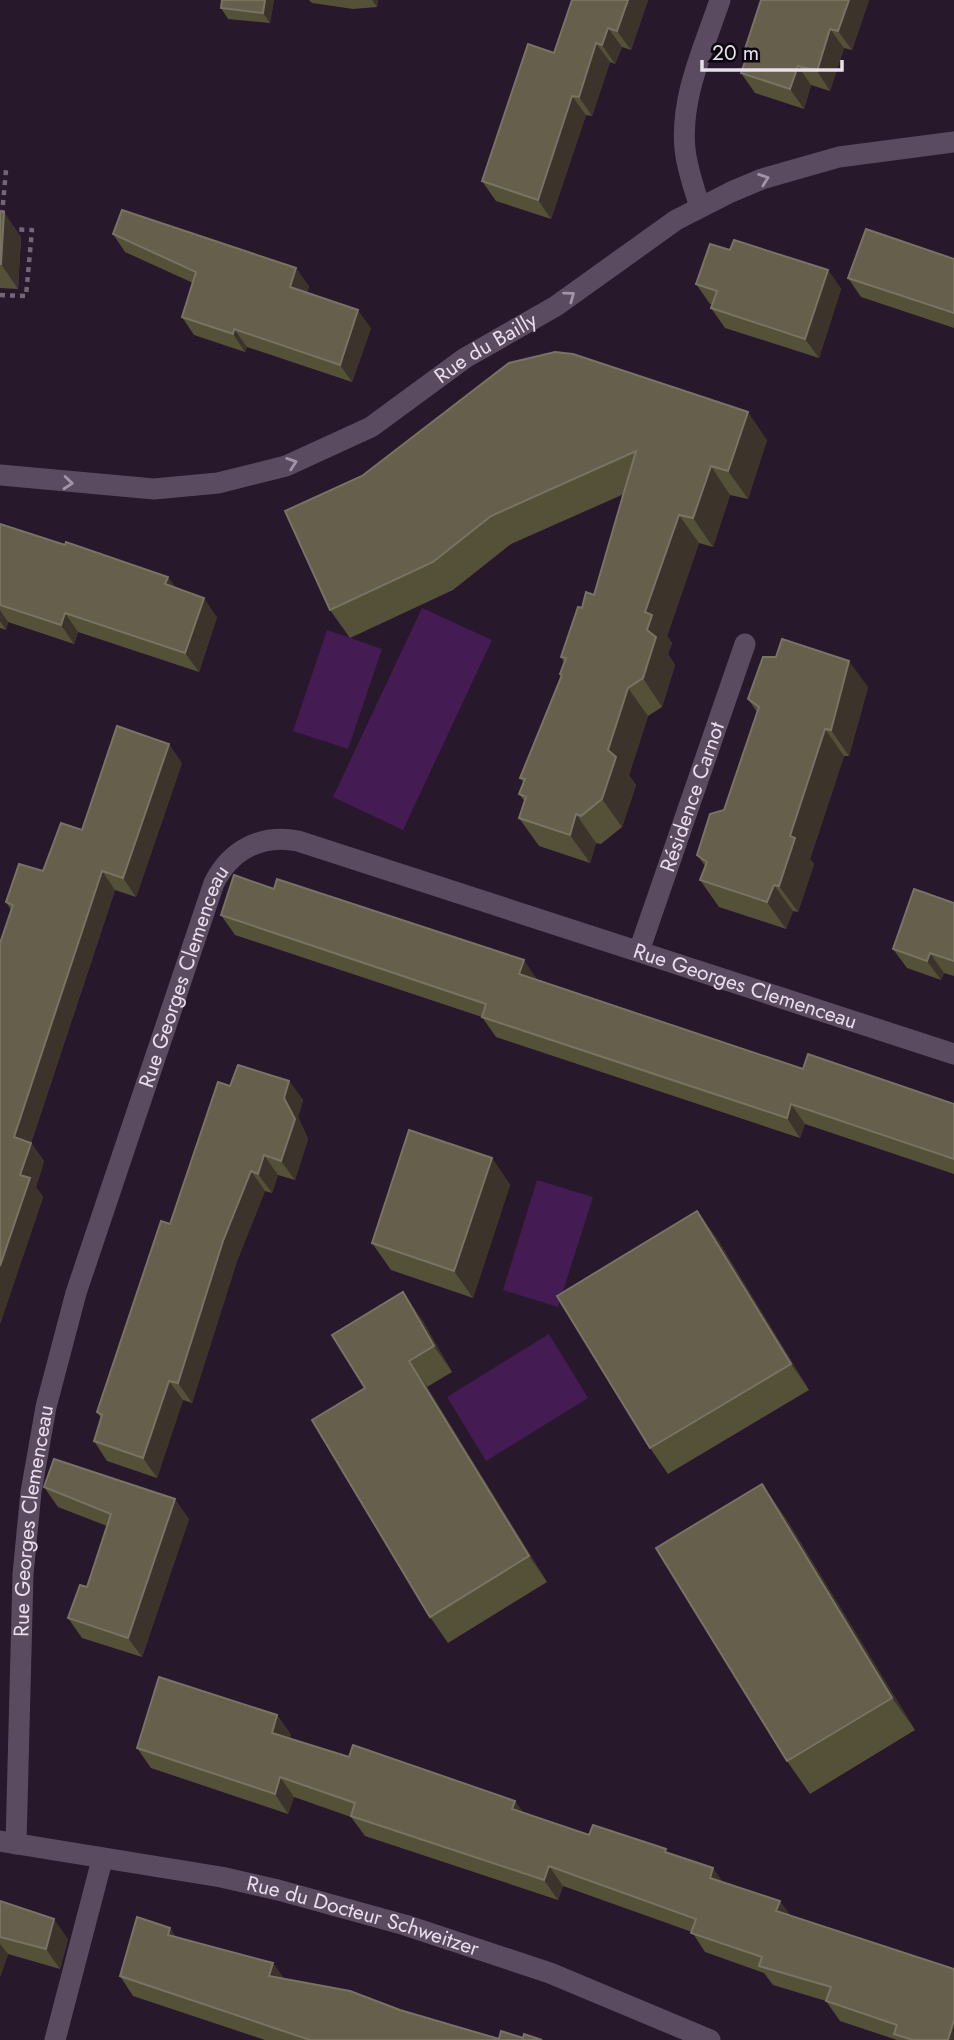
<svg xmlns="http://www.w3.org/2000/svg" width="954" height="2040" viewBox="0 0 954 2040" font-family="Jost,sans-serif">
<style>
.green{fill:#441c53}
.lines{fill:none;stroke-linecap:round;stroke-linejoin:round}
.path{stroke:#736677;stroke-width:4.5;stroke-dasharray:5 5;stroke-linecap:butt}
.street{stroke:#5b4b61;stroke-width:21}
.wall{fill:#555038}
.shaded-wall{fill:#3c332b}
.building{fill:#655f4b;stroke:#797364;stroke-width:2}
.oneway{stroke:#a294a6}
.labels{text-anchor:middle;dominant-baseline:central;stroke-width:5;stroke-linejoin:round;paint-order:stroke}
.street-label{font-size:21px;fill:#e8deec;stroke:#0c060f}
</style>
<rect width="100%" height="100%" fill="#27182c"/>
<g class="green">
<path d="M422,608L492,640L403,830L333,797Z"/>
<path d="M327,630L382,649L348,749L293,731Z"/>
<path d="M537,1180L593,1197L558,1307L503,1290Z"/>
<path d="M549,1334L588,1398L486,1461L447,1397Z"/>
</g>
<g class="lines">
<g class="path">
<path d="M2,215L6,170"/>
<path d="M0,295L26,296L32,230L10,229"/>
</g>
<g class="street">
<path d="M700,207C694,188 687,169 685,149C680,97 704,48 720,0"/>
<path id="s1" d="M0,475L154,489L218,483L286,466L371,427L465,358L556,306L676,220L731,192L762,179L839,157L954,142"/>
<path id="s2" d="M639,951L745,644"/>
<path id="s3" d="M0,1841L221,1877L278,1890L405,1925L550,1973L710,2040"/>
<path id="s4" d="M16,1844L23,1574L31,1492L46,1407L76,1293L214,883C231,849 262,834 298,841L954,1054"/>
<path d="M55,2040L102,1860"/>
</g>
</g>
<g class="wall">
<path d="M222,0H274L270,23L228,19L221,8Z"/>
<path d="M309,0H378L377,7L353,9L312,3Z"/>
<path d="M572,0H648L631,50L622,47L615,64L610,62L592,116L586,115L551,219L496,201L482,181L554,53Z"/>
<path d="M869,0L852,50L844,48L830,91L811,85L804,109L755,93L741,73L747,56L744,52Z"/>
<path d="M0,212L21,237L18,289L0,288Z"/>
<path d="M113,234L309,286L307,293L371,328L352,382L247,347L245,352L194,335L182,317L193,283L125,252Z"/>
<path d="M730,250L828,270L841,289L819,358L725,328L711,308L712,304H710L696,284Z"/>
<path d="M954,259V328L861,297L848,278Z"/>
<path d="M767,440L748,499L730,495L713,547L699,543L667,636L672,643L668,654L675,665L662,707L648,716L629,775L636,785L622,827L601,844L596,843L590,863L539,846L519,818L525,802L519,794L523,782L520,778L561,677L560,674L564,662L561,657L582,608L594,595L624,494L511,544L453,590L350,638L330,610L362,476Z"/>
<path d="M0,524L65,545L176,588L217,617L199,672L78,632L74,644L8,622L6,630L0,628Z"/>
<path d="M868,687L849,756H844L810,859L814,864L798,912L793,911L786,929L719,907L700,880L706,867L697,855L724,810L757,712L748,699Z"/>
<path d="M182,763L136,897L115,890L31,1143L44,1161L36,1187L43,1197L0,1324L11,910L6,902L43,871L82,830Z"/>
<path d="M954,903V976L944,973L941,980L907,968L893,949Z"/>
<path d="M221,915L537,980L803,1069L954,1104V1174L805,1124L800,1138L496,1037L482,1017L235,935Z"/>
<path d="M289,1081L303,1100L298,1117L308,1139L295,1180L278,1175L272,1193L265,1191L237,1261L192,1403L183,1400L157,1478L107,1461L94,1441L101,1418L97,1412L170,1224L230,1086Z"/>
<path d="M492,1158L510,1185L473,1298L391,1270L372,1243Z"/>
<path d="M716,1237L809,1390L668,1474L650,1448Z"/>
<path d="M421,1318L452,1372L427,1387L547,1582L448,1643L430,1617L365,1388Z"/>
<path d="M44,1487L189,1519L142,1657L82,1638L68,1618L87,1587L107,1526L58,1507Z"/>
<path d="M785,1517L915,1730L810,1794L787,1761Z"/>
<path d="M277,1715L291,1735L289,1739L349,1757L515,1801L523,1813L589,1835L669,1853L723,1882L790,1916L954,2040H897L840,2021L826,2001L773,1985L764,1973L705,1952L692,1932L563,1886L558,1900L365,1836L351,1817L294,1797L288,1814L151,1768L137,1748Z"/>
<path d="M0,1901L68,1939L60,1969L8,1954L0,1977Z"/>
<path d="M170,1928L176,1938L273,1963L284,1979L499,2039L523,2038L542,2040H265L133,1996L120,1976Z"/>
</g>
<g class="shaded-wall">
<path d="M265,0H274L270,23L263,13Z"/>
<path d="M372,0H378L377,7Z"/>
<path d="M628,0H648L631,50L617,31Z"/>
<path d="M849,0H869L852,50L838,31Z"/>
<path d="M608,28L622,47L615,64L602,45Z"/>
<path d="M830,29L844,48L830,91L817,71Z"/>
<path d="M596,43L610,62L592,116L579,97Z"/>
<path d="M798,66L811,85L804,109L790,89Z"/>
<path d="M572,96L586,115L551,219L538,200Z"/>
<path d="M4,212L21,237L18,289L1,264Z"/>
<path d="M296,268L309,286L303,305L290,287Z"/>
<path d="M828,270L841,289L819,358L805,339Z"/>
<path d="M358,310L371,328L352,382L340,365Z"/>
<path d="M234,329L247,347L245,352L233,334Z"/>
<path d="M748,412L767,440L748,499L728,471Z"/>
<path d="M711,466L730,495L713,547L693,518Z"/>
<path d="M679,515L699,543L667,636L672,643L668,654L675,665L662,707L643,678L647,630L645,612Z"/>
<path d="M168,577L182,596L165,584Z"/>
<path d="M204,598L217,617L199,672L185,653Z"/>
<path d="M0,610L8,622L6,630L0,621Z"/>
<path d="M65,613L78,632L74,644L61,625Z"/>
<path d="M849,661L868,687L849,756L831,730Z"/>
<path d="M628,688L648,716L629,775L636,785L622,827L602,799L608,750Z"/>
<path d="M825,729L844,756L810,859L814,864L798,912L779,886L790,836Z"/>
<path d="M169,744L182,763L136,897L123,878Z"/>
<path d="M576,814L596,843L590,863L570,835Z"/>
<path d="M102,871L115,890L31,1143L44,1161L36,1187L43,1197L0,1324V1266L20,1175L14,1137Z"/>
<path d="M774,885L793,911L786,929L767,902Z"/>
<path d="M930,953L944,973L941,980L927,961Z"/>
<path d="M524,960L537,979L519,974Z"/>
<path d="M289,1081L303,1100L298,1117L308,1139L295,1180L281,1161L284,1098Z"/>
<path d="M791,1104L805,1124L800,1138L787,1118Z"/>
<path d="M264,1155L278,1175L272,1193L258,1174Z"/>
<path d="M492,1158L510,1185L473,1298L454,1271Z"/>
<path d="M251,1171L265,1191L237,1261L192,1403L178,1383L223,1241Z"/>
<path d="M697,1211L716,1237L809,1390L791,1364Z"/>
<path d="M403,1292L421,1318L452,1372L434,1346Z"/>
<path d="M409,1361L427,1387L547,1582L529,1556Z"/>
<path d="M169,1381L183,1400L157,1478L143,1458Z"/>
<path d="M762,1484L785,1517L915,1730L892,1698Z"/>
<path d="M175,1499L189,1519L142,1657L128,1638Z"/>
<path d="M277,1715L291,1735L286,1753L272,1733Z"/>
<path d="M280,1777L294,1797L288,1814L275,1794Z"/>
<path d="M515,1801L529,1821L512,1809Z"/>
<path d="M549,1866L563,1886L558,1900L544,1880Z"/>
<path d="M713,1868L727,1888L710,1878Z"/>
<path d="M780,1901L794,1920L776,1911Z"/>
<path d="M54,1919L68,1939L60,1969L46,1949Z"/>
<path d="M170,1928L183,1947L168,1935Z"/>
<path d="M0,1944L8,1954L0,1977Z"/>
<path d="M273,1963L287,1983L269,1976Z"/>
<path d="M954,2020V2040H948Z"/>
</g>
<g class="building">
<path d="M222,0H265L263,13L221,8Z"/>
<path d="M572,0H628L617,31L608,28L602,45L596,43L579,97L572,96L538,200L482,181L528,44L554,53Z"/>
<path d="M761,0H849L838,31L830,29L817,71L798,66L790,89L741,73L748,53L744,52Z"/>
<path d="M122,210L296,268L290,287L358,310L340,365L234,329L233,334L182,317L196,272L113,234Z"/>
<path d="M0,212H4L1,264H0Z"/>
<path d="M866,229L954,259V313L848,278Z"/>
<path d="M734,240L828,270L805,339L711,308L717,291L696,284L710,244L730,250Z"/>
<path d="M555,352L573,354L748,412L728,471L711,466L693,518L679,515L645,612L652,615L647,630L656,637L643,678L628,688L608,750L616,757L602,799L581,816L576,814L570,835L519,818L526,797L519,794L525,779L520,778L562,675L560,674L566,658L561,657L578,607L582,608L586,592L594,595L636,451L491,516L433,562L330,610L285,511L362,476L509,363Z"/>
<path d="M0,524L65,545L66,542L168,577L165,584L204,598L185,653L65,613L61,625L0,605Z"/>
<path d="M782,639L849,661L831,730L825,729L790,836L795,838L779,886L774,885L767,902L700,880L707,862L697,855L710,814L724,810L759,707L748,699L763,657H776Z"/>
<path d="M117,726L169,744L123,878L102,871L14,1137L31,1143L20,1175L30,1178L0,1266V943L13,905L6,902L19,864L43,871L61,823L82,830Z"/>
<path d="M234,875L274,889L277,879L524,960L519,974L803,1069L808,1054L954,1104V1159L791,1104L787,1118L482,1017L486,1004L221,915Z"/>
<path d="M914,889L954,903V961L930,953L927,961L893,949Z"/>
<path d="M238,1065L289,1081L284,1098L295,1119L281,1161L264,1155L258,1174L251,1171L223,1241L178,1383L169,1381L143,1458L94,1441L102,1415L97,1412L161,1221L170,1224L218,1082L230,1086Z"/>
<path d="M409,1130L492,1158L454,1271L372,1243Z"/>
<path d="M697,1211L791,1364L650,1448L557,1296Z"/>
<path d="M403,1292L434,1346L409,1361L529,1556L430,1617L312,1420L365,1388L332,1335Z"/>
<path d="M54,1459L175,1499L128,1638L68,1618L80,1585L87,1587L111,1514L44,1487Z"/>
<path d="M762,1484L892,1698L787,1761L656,1548Z"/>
<path d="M159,1677L277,1715L272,1733L349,1757L353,1745L515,1801L512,1809L589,1835L593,1825L666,1849L665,1852L713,1868L710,1878L780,1901L776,1911L954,1969V2020L948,2040H913L894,2034L897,2025L826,2001L831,1987L759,1966L762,1957L691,1933L696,1919L549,1866L544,1880L351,1816L355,1803L280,1777L275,1794L137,1748Z"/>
<path d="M0,1901L54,1919L46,1949L0,1937Z"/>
<path d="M137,1917L170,1928L168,1935L273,1963L269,1976L350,1991L400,2010L499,2039L501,2031L523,2038L524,2034L542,2040H310L120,1976Z"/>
</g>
<defs><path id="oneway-chevron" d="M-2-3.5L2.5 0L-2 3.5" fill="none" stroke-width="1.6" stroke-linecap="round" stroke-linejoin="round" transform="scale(1.75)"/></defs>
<g class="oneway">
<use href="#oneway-chevron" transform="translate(764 179) rotate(-20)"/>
<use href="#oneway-chevron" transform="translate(570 296) rotate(-36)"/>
<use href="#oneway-chevron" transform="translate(292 463) rotate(-19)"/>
<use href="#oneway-chevron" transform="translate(68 483) rotate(5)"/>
</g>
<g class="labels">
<g class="street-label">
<text stroke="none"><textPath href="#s1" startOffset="522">Rue du Bailly</textPath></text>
<text stroke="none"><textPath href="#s2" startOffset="163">Résidence Carnot</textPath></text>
<text stroke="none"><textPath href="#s4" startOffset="891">Rue Georges Clemenceau</textPath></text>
<text stroke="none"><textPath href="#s4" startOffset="1561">Rue Georges Clemenceau</textPath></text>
<text stroke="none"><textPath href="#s4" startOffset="324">Rue Georges Clemenceau</textPath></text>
<text stroke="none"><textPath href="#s3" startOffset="371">Rue du Docteur Schweitzer</textPath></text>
</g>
</g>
<path d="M702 60v10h140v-10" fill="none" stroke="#e8deec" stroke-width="3.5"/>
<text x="712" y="60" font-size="21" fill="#e8deec" stroke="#0c060f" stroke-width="5" paint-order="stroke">20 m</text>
</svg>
